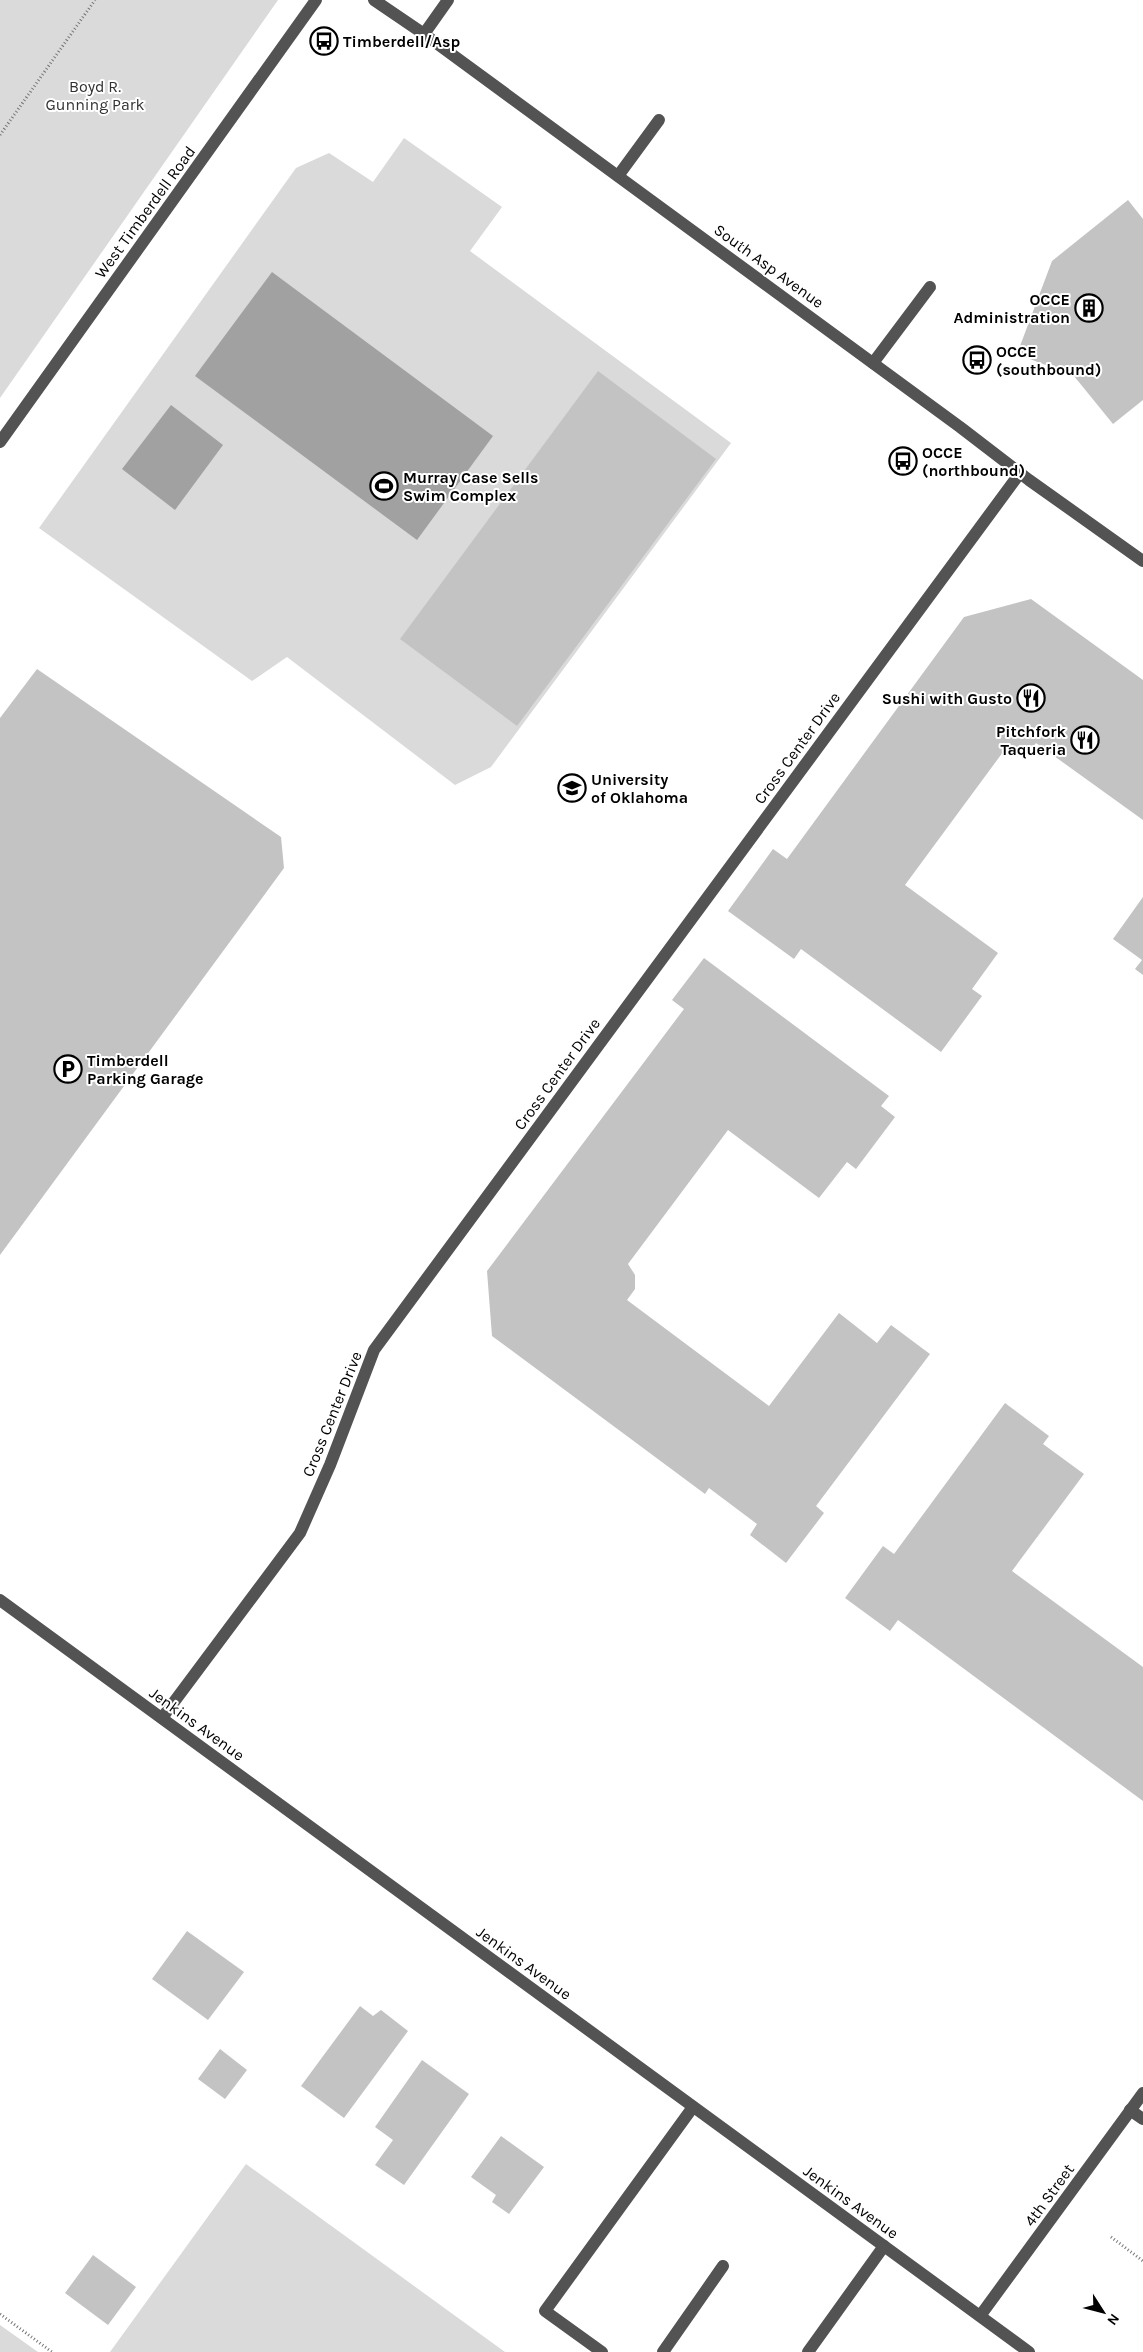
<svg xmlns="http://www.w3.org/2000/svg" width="1143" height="2352" viewBox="0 0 1143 2352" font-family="Karla,sans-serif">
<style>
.green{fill:#dadada}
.water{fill:#a1a1a1}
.building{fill:#c3c3c3}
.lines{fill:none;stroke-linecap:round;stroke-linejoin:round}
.path{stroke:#757575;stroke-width:3;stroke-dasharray:1 2.5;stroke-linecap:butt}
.minor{stroke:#535353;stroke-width:12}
.labels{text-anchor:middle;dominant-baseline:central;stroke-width:4;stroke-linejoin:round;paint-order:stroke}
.poi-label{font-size:16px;font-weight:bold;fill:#000;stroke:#fff;text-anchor:start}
.park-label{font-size:16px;fill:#313131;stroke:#fff}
.street-label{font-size:16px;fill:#000;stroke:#fff}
</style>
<rect width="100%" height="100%" fill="#fff"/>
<g class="green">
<path d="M0,0H278L0,398Z"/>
<path d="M404,138L502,207L470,251L731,443L491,767L455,785L287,657L252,681L39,528L296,168L329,153L373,182Z"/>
<path d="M246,2164L505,2352H110Z"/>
<path d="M0,2325L38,2352H0Z"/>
</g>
<g class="water">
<path d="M272,272L493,436L417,540L195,376Z"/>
<path d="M171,405L223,445L175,510L122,469Z"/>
</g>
<g class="building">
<path d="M1128,200L1143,219V400L1113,424L1074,376L1017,354L1052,261Z"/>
<path d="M598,371L716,459L517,726L400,639Z"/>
<path d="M1031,599L1143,680V820L1036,743L1030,751L1014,755L1003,752L905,885L998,953L972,989L982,996L941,1052L801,949L794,959L728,911L773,849L787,859L964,617Z"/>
<path d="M37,669L281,837L284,868L0,1255V718Z"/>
<path d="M1143,897V975L1135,969L1142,960L1113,939Z"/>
<path d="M704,958L889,1096L881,1106L895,1117L856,1169L847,1162L819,1198L728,1130L628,1264L635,1275V1289L627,1300L769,1406L839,1313L877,1343L891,1325L930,1354L816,1506L824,1513L786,1563L750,1535L757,1524L709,1488L705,1494L492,1336L487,1271L684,1009L672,1000Z"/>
<path d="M1005,1403L1049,1436L1043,1444L1084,1474L1012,1571L1143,1667V1801L898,1620L890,1631L845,1598L883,1546L894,1554Z"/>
<path d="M187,1931L244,1972L208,2020L152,1979Z"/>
<path d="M360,2006L373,2016L381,2010L408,2031L344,2118L301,2086Z"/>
<path d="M220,2049L247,2070L225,2099L198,2079Z"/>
<path d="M422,2060L469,2094L404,2185L375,2165L393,2140L375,2127Z"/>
<path d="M501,2136L544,2167L509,2214L492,2202L496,2195L471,2177Z"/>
<path d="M93,2255L136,2287L108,2325L65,2293Z"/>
</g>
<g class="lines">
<g class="path">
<path d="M0,135L95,0"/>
<path d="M1111,2237L1143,2261"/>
<path d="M0,2314L52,2352"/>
</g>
<g class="minor">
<path d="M374,0L424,34L960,427L1029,480L1143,561"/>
<path d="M424,34L448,0"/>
<path d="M618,176L659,120"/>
<path d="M873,363L930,287"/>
<path d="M0,442L316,0"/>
<path d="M0,1600L1029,2352"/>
<path d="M162,1718L300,1533L330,1465L374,1350L1020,473"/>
<path d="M1130,2110L1143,2119"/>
<path d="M980,2316L1143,2093"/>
<path d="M602,2352L545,2311L693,2107"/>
<path d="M663,2352L723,2266"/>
<path d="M808,2352L884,2246"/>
</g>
</g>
<defs>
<g id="bus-ring" transform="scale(1.4375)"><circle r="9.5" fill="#fff" stroke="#000" stroke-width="1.5"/><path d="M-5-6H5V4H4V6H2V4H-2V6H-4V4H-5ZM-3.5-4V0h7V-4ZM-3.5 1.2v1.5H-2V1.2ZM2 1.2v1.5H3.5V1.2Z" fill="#000"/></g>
<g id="building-ring" transform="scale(1.4375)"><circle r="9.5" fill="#fff" stroke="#000" stroke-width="1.5"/><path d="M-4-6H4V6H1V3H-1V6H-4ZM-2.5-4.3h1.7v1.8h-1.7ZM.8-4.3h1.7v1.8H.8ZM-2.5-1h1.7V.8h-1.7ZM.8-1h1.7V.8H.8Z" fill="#000"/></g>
<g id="stadium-ring" transform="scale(1.4375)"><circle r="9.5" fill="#fff" stroke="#000" stroke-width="1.5"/><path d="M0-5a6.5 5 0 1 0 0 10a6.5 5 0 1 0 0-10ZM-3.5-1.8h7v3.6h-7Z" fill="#000"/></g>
<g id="restaurant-ring" transform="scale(1.4375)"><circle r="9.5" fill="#fff" stroke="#000" stroke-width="1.5"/><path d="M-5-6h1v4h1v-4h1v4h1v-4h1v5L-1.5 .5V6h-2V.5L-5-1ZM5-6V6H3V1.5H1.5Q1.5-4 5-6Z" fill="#000"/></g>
<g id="university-ring" transform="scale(1.4375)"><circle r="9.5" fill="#fff" stroke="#000" stroke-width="1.5"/><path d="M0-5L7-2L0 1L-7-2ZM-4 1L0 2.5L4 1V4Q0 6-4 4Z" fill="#000"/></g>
<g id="parking-ring" transform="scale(1.4375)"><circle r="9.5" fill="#fff" stroke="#000" stroke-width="1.5"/><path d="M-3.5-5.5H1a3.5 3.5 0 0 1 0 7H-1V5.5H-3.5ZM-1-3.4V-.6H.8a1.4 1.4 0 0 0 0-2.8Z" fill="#000"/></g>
</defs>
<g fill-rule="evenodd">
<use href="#bus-ring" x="324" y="41"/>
<use href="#building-ring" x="1089" y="308"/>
<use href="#bus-ring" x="977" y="360"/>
<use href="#bus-ring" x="903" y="461"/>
<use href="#stadium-ring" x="384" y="486"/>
<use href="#restaurant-ring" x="1031" y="698"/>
<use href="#restaurant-ring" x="1085" y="740"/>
<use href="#university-ring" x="572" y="788"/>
<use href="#parking-ring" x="68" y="1069"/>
</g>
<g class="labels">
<g class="poi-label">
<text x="343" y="41">Timberdell/Asp</text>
<text x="1070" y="299" text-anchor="end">OCCE<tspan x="1070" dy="18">Administration</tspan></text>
<text x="996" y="351">OCCE<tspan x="996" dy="18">(southbound)</tspan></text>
<text x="922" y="452">OCCE<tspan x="922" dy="18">(northbound)</tspan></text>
<text x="403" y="477">Murray Case Sells<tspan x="403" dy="18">Swim Complex</tspan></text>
<text x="1012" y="698" text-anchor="end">Sushi with Gusto</text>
<text x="1066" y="731" text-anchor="end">Pitchfork<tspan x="1066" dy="18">Taqueria</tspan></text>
<text x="591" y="779">University<tspan x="591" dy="18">of Oklahoma</tspan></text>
<text x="87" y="1060">Timberdell<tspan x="87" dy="18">Parking Garage</tspan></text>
</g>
<g class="park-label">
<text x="95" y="86">Boyd R.<tspan x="95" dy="18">Gunning Park</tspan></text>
</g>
<g class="street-label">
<text transform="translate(145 212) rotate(-54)">West Timberdell Road</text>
<text transform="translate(769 266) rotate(36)">South Asp Avenue</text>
<text transform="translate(797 748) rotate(-54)">Cross Center Drive</text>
<text transform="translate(557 1074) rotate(-54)">Cross Center Drive</text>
<text transform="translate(332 1414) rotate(-68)">Cross Center Drive</text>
<text transform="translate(197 1724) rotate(36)">Jenkins Avenue</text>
<text transform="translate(524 1963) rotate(36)">Jenkins Avenue</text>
<text transform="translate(1049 2195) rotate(-54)">4th Street</text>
<text transform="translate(851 2202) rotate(36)">Jenkins Avenue</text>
</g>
</g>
<g transform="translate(1103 2312) rotate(126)" stroke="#ffffff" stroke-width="4" paint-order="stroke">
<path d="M0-4L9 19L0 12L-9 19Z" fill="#000000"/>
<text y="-8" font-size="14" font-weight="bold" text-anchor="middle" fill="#000000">N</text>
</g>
</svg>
